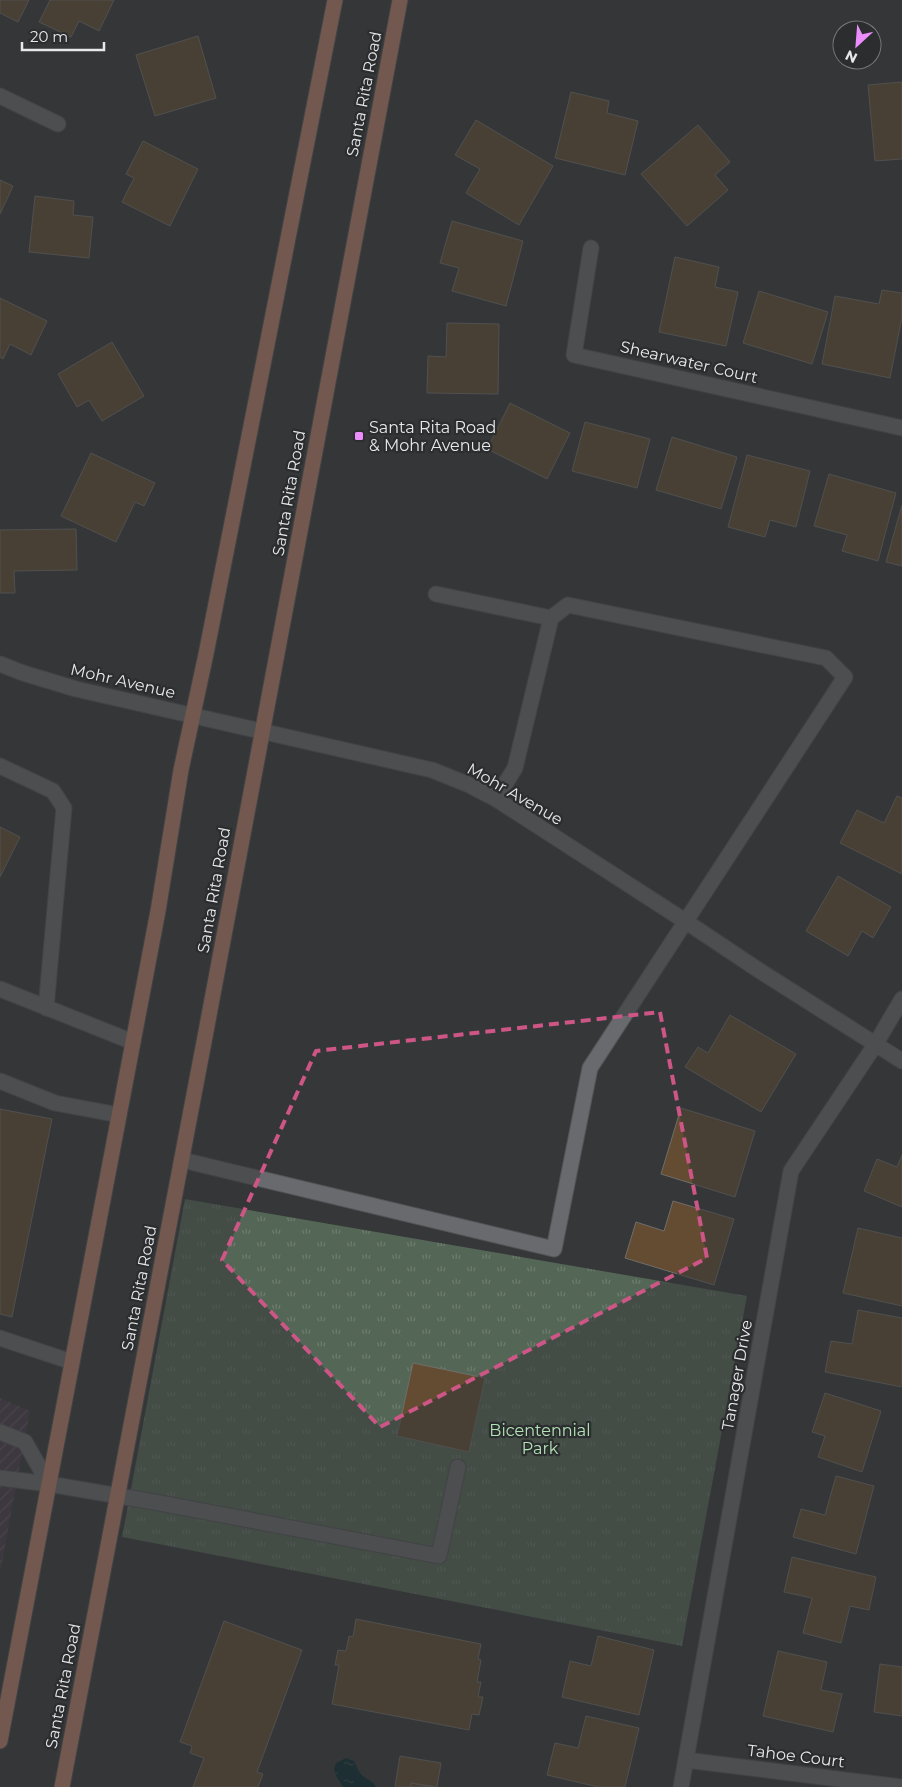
<svg xmlns="http://www.w3.org/2000/svg" width="902" height="1787" viewBox="0 0 902 1787" font-family="Montserrat,sans-serif">
<style>
.industrial{fill:url(#industrial-furrows)}
.park{fill:url(#park-tufts)}
.water{fill:url(#water-ripples)}
.building{fill:#634c31;stroke:#706e6b}
.lines{fill:none;stroke-linecap:round;stroke-linejoin:round}
.minor-casing{stroke:#515355;stroke-width:17}
.major-casing{stroke:#515355;stroke-width:17}
.minor{stroke:#686a6d;stroke-width:15}
.major{stroke:#be806d;stroke-width:15}
.marked{fill:none;stroke:#cd5686;stroke-width:4;stroke-dasharray:10 6;stroke-linejoin:round}
.poi-dot{fill:#eb8dfb;stroke:#2b2d2f;stroke-width:2}
.labels{text-anchor:middle;dominant-baseline:central;stroke-width:4.5;stroke-linejoin:round;paint-order:stroke}
.street-label{font-size:16px;fill:#e7e8ea;stroke:#2b2d2f}
.poi-label{font-size:16px;fill:#e7e8ea;stroke:#2b2d2f;text-anchor:start}
.park-label{font-size:16px;fill:#b2e3b5;stroke:#2b2d2f}
</style>
<defs>
<pattern id="industrial-furrows" width="10" height="10" patternUnits="userSpaceOnUse" patternTransform="scale(1.25)"><rect width="10" height="10" fill="#473947"/><path d="M-1 1l2-2M0 10L10 0M9 11l2-2" fill="none" stroke="#625662"/></pattern>
<pattern id="park-tufts" width="24" height="20" patternUnits="userSpaceOnUse" patternTransform="scale(1.25)"><rect width="24" height="20" fill="#546655"/><path d="M3 7l-1-3M5 7V3M7 7l1-3M15 17l-1-3M17 17v-4M19 17l1-3" fill="none" stroke="#6d7c6e"/></pattern>
<pattern id="water-ripples" width="26" height="14" patternUnits="userSpaceOnUse" patternTransform="scale(1.25)"><rect width="26" height="14" fill="#02272c"/><path d="M2 4q2-2 4 0t4 0M15 11q2-2 4 0t4 0" fill="none" stroke="#27464b"/></pattern>
</defs>
<rect width="100%" height="100%" fill="#353739"/>
<path class="industrial" d="M0,1398L30,1411L0,1573Z"/>
<path class="park" d="M185,1199L747,1296L682,1646L122,1537Z"/>
<path class="water" d="M346,1758L354,1761C357,1766 358,1772 363,1776C368,1780 373,1781 376,1787H343L336,1776L334,1769L336,1763Z"/>
<g class="building">
<path d="M0,0H29L18,22L0,13Z"/>
<path d="M50,0H114L99,31L79,21L71,37L39,22Z"/>
<path d="M198,36L216,98L155,116L136,55Z"/>
<path d="M902,82V159L875,161L868,85Z"/>
<path d="M571,92L609,101L607,113L638,121L625,175L555,158Z"/>
<path d="M476,120L553,166L519,225L466,193L480,169L455,155Z"/>
<path d="M698,125L730,162L715,175L728,190L687,226L641,174Z"/>
<path d="M143,141L198,169L170,226L122,202L134,178L126,174Z"/>
<path d="M0,180L13,186L0,214Z"/>
<path d="M35,196L74,201L73,215L93,217L89,258L29,252Z"/>
<path d="M452,221L523,241L506,306L452,291L459,268L440,263Z"/>
<path d="M675,257L719,267L715,287L738,292L726,346L659,332Z"/>
<path d="M882,290L902,293V317L890,378L822,364L835,296L879,304Z"/>
<path d="M759,291L828,312L812,364L743,343Z"/>
<path d="M0,298L47,321L31,355L10,344L3,359L0,357Z"/>
<path d="M447,323L499,324L498,394L427,393L428,356L446,357Z"/>
<path d="M112,342L144,396L102,421L89,400L77,407L58,374Z"/>
<path d="M510,403L570,433L547,479L487,449Z"/>
<path d="M585,422L650,439L637,488L572,471Z"/>
<path d="M672,437L737,457L721,509L656,490Z"/>
<path d="M91,453L155,483L144,506L135,502L116,542L61,516Z"/>
<path d="M747,455L810,471L796,527L770,520L765,537L728,527Z"/>
<path d="M829,474L896,493L878,561L842,551L847,535L814,526Z"/>
<path d="M902,505V566L886,562Z"/>
<path d="M76,529L77,570L14,571L15,593H0V530Z"/>
<path d="M897,796L902,798V874L840,843L857,810L884,823Z"/>
<path d="M0,827L20,837L0,877Z"/>
<path d="M838,876L891,907L873,938L862,931L848,956L806,931Z"/>
<path d="M730,1015L796,1054L761,1112L685,1067L698,1047L708,1053Z"/>
<path d="M681,1108L755,1131L735,1197L661,1174Z"/>
<path d="M0,1109L52,1119L12,1317L0,1314Z"/>
<path d="M902,1155V1207L864,1191L877,1159L897,1167Z"/>
<path d="M673,1201L734,1219L714,1285L625,1258L636,1222L664,1231Z"/>
<path d="M858,1228L902,1238V1306L843,1293Z"/>
<path d="M858,1310L902,1318V1387L825,1372L831,1341L852,1344Z"/>
<path d="M413,1363L485,1378L469,1452L397,1436Z"/>
<path d="M825,1393L881,1411L862,1472L818,1457L825,1436L812,1432Z"/>
<path d="M836,1476L874,1486L856,1554L793,1537L801,1509L825,1515Z"/>
<path d="M792,1557L876,1577L869,1610L850,1606L841,1643L803,1633L812,1598L784,1592Z"/>
<path d="M356,1619L481,1644L478,1659L481,1660L477,1682H481L478,1697H483L479,1715L472,1714L469,1730L332,1704L339,1665H335L338,1650L346,1651L349,1636L353,1637Z"/>
<path d="M224,1621L302,1650L257,1772L263,1774L258,1787H193L204,1758L190,1753L192,1746L180,1742Z"/>
<path d="M598,1636L654,1650L639,1715L562,1697L570,1661L591,1666Z"/>
<path d="M778,1651L827,1662L821,1690L842,1694L833,1732L763,1716Z"/>
<path d="M880,1664L902,1667V1716L874,1712Z"/>
<path d="M586,1716L639,1728L625,1787H598L547,1775L555,1743L578,1748Z"/>
<path d="M400,1756L441,1763L437,1787L411,1783V1787H395Z"/>
<path d="M411,1783L432,1787H411Z"/>
</g>
<g class="lines">
<g class="minor-casing">
<g id="minor">
<path d="M0,96L58,124"/>
<path d="M591,248L574,355L902,428"/>
<path d="M436,594L551,618L515,768L496,799"/>
<path d="M0,664L23,673L76,689L432,770L467,784L496,799L685,921L760,971L902,1061"/>
<path d="M0,766L53,791L64,808L46,1008"/>
<path d="M0,989L133,1042"/>
<path d="M0,1081L55,1103L119,1115"/>
<path d="M182,1160L554,1249L590,1068L845,677L826,658L568,605L551,618"/>
<path d="M0,1338L72,1362"/>
<path d="M0,1432L25,1442L49,1484"/>
<path d="M0,1478L49,1484L160,1503L439,1556L458,1467"/>
<path d="M686,1760L902,1787"/>
<path d="M681,1787L791,1171L875,1045L902,999"/>
</g>
</g>
<g class="major-casing">
<g id="major">
<path d="M0,1741L158,911L181,770L206,654L335,0"/>
<path d="M62,1787L204,1042L400,0"/>
</g>
</g>
<use href="#minor" class="minor"/>
<use href="#major" class="major"/>
</g>
<path d="M0 0H902V1787H0ZM660,1012L707,1258L380,1427L222,1260L316,1051Z" fill="#353739" fill-opacity=".55" fill-rule="evenodd"/>
<path class="marked" d="M660,1012L707,1258L380,1427L222,1260L316,1051Z"/>
<rect class="poi-dot" x="354" y="431" width="10" height="10" rx="2.5"/>
<g class="labels">
<g class="street-label">
<text transform="translate(364 94) rotate(-79)">Santa Rita Road</text>
<text transform="translate(689 362) rotate(13)">Shearwater Court</text>
<text transform="translate(289 493) rotate(-80)">Santa Rita Road</text>
<text transform="translate(123 681) rotate(13)">Mohr Avenue</text>
<text transform="translate(515 794) rotate(30)">Mohr Avenue</text>
<text transform="translate(214 890) rotate(-80)">Santa Rita Road</text>
<text transform="translate(139 1288) rotate(-79)">Santa Rita Road</text>
<text transform="translate(737 1375) rotate(-80)">Tanager Drive</text>
<text transform="translate(63 1686) rotate(-79)">Santa Rita Road</text>
<text transform="translate(796 1756) rotate(7)">Tahoe Court</text>
</g>
<g class="poi-label">
<text x="369" y="427">Santa Rita Road<tspan x="369" dy="18">&amp; Mohr Avenue</tspan></text>
</g>
<g class="park-label">
<text x="540" y="1430">Bicentennial<tspan x="540" dy="18">Park</tspan></text>
</g>
</g>
<g transform="translate(857 45) rotate(206)"><circle r="24" fill="#2b2d2f" stroke="#76787a"/>
<path d="M0-4L9 19L0 12L-9 19Z" fill="#eb8dfb"/>
<text y="-8" font-size="14" font-weight="bold" text-anchor="middle" fill="#e7e8ea">N</text>
</g>
<path d="M22 42v8h82v-8" fill="none" stroke="#e7e8ea" stroke-width="2.5"/>
<text x="30" y="42" font-size="15" fill="#e7e8ea" stroke="#2b2d2f" stroke-width="4" paint-order="stroke">20 m</text>
</svg>
